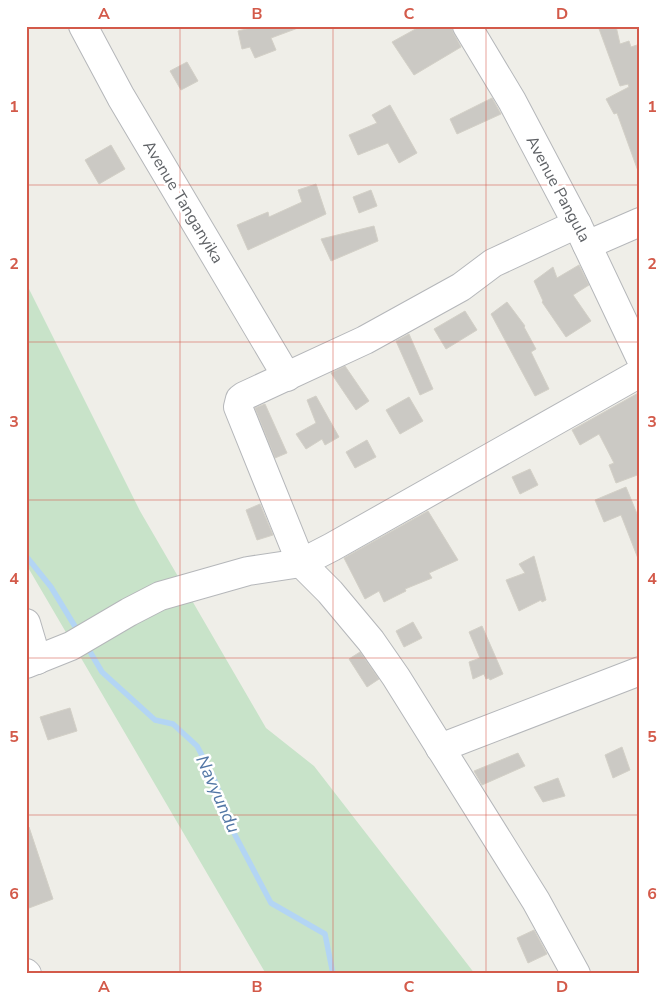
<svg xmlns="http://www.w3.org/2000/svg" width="666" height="1000" viewBox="0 0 666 1000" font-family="'Nunito Sans',sans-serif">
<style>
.green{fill:#c8e3c9}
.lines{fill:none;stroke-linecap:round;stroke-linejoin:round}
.stream{stroke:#b3d5f4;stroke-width:5.5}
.building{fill:#cbc9c4;stroke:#d3d0c7}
.minor-casing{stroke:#b5b7ba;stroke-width:30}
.minor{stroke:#fff;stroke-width:28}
.grid{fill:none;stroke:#d35a4a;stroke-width:1;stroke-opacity:0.55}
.labels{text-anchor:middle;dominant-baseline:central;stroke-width:5;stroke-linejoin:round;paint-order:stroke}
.street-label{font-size:16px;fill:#5f6266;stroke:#fff}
.water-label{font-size:18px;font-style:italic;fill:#5176a5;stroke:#fff}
.neatline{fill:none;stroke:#d35a4a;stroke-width:2}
.grid-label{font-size:16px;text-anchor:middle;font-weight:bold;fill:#d35a4a}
</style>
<rect width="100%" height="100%" fill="#efeee8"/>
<path class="green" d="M26,283L140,511L266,728L314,766L475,974H266L26,564Z"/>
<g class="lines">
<g class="stream">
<path d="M26,556L51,587L79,633"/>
<path d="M86,645L102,672L155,720L173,724L197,746L213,776L235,835L271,903L325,934L333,974"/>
</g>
</g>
<g class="building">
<path d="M259,26H298V28L271,38L276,50L255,58L250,47L242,49L238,31Z"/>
<path d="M421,26H451L454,34L461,47L414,75L392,42Z"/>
<path d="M598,26H616L620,44L629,41L631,47L640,44V170L638,171L617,113L614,114L606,99L629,87L628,84L620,86Z"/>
<path d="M187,62L198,81L181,90L170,71Z"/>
<path d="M492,98L501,114L457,134L450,119Z"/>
<path d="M390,105L417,153L399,163L388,143L358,155L349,135L377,123L372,115Z"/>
<path d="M111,145L125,169L99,184L85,160Z"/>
<path d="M316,184L326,214L248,250L237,225L268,212L269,217L302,202L298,190Z"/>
<path d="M371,190L377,206L359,213L353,197Z"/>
<path d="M374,226L378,241L331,261L321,239Z"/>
<path d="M579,265L589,285L573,295L591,321L566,337L542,302L543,301L534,281L553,267L557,278Z"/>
<path d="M507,302L525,326L524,327L536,349L531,352L549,389L535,396L491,314Z"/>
<path d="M465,311L477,330L446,349L434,329Z"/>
<path d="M409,334L433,389L420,395L396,341Z"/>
<path d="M345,366L369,401L356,410L331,373Z"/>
<path d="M640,392V474L616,483L609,465L614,463L599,434L580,445L572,430Z"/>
<path d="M316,396L339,437L325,445L322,439L306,449L296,434L316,423L307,400Z"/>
<path d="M409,397L423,421L400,434L386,410Z"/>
<path d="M265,404L287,453L275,458L255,408Z"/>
<path d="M367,440L376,457L355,468L346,452Z"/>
<path d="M530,469L538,485L520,494L512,477Z"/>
<path d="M626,487L640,521L639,561L621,515L604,522L595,500Z"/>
<path d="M260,504L273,535L257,540L246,510Z"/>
<path d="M428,511L458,560L429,573L432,578L405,589L406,591L384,602L379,591L365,599L344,558Z"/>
<path d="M534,556L546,600L542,602L541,600L519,611L506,580L525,573L519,564Z"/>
<path d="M413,622L422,638L404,647L396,631Z"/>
<path d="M482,626L503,674L490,680L489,678L486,679L484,674L473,679L469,662L480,658L469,632Z"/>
<path d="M360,652L379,679L367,687L349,659Z"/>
<path d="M70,708L77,731L48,740L40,717Z"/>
<path d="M622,747L630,770L613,778L605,755Z"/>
<path d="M518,753L525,766L482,785L474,771Z"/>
<path d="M558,778L565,796L543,802L534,787Z"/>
<path d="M26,827H29L53,899L29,908L26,898Z"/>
<path d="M534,930L547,954L528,963L517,938Z"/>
</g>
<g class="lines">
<g class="minor-casing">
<g id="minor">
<path d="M83,26L121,97L287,377"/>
<path d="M467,26L512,101L577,224L640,357"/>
<path d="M587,245L640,222"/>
<path d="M26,623L37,660"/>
<path d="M26,664L71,646L129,612L160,596L248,571L301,563L332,547L640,373"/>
<path d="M440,748L640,671"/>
<path d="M26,973L27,974"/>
<path d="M576,974L536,901L396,677L371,641L330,592L301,563L238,407L240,399L244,396L365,340L461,287L493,263L577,224"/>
</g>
</g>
<use href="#minor" class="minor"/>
</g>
<path class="grid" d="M180,26V974M333,26V974M486,26V974M26,185H640M26,342H640M26,500H640M26,658H640M26,815H640"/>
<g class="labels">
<g class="street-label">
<text transform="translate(558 189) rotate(62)">Avenue Pangula</text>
<text transform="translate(183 202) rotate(59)">Avenue Tanganyika</text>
</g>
<g class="water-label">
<text transform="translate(218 794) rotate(66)">Navyundu</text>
</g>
</g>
<rect width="666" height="1000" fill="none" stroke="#ffffff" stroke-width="55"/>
<rect x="28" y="28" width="610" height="944" class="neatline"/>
<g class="grid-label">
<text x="104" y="19">A</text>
<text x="257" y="19">B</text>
<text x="409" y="19">C</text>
<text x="562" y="19">D</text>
<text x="14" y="112">1</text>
<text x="652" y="112">1</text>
<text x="14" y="269">2</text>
<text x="652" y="269">2</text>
<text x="14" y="427">3</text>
<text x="652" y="427">3</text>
<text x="14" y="584">4</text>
<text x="652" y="584">4</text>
<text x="14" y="742">5</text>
<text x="652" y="742">5</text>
<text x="14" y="899">6</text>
<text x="652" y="899">6</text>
<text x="104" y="992">A</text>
<text x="257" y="992">B</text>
<text x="409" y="992">C</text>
<text x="562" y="992">D</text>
</g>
</svg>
